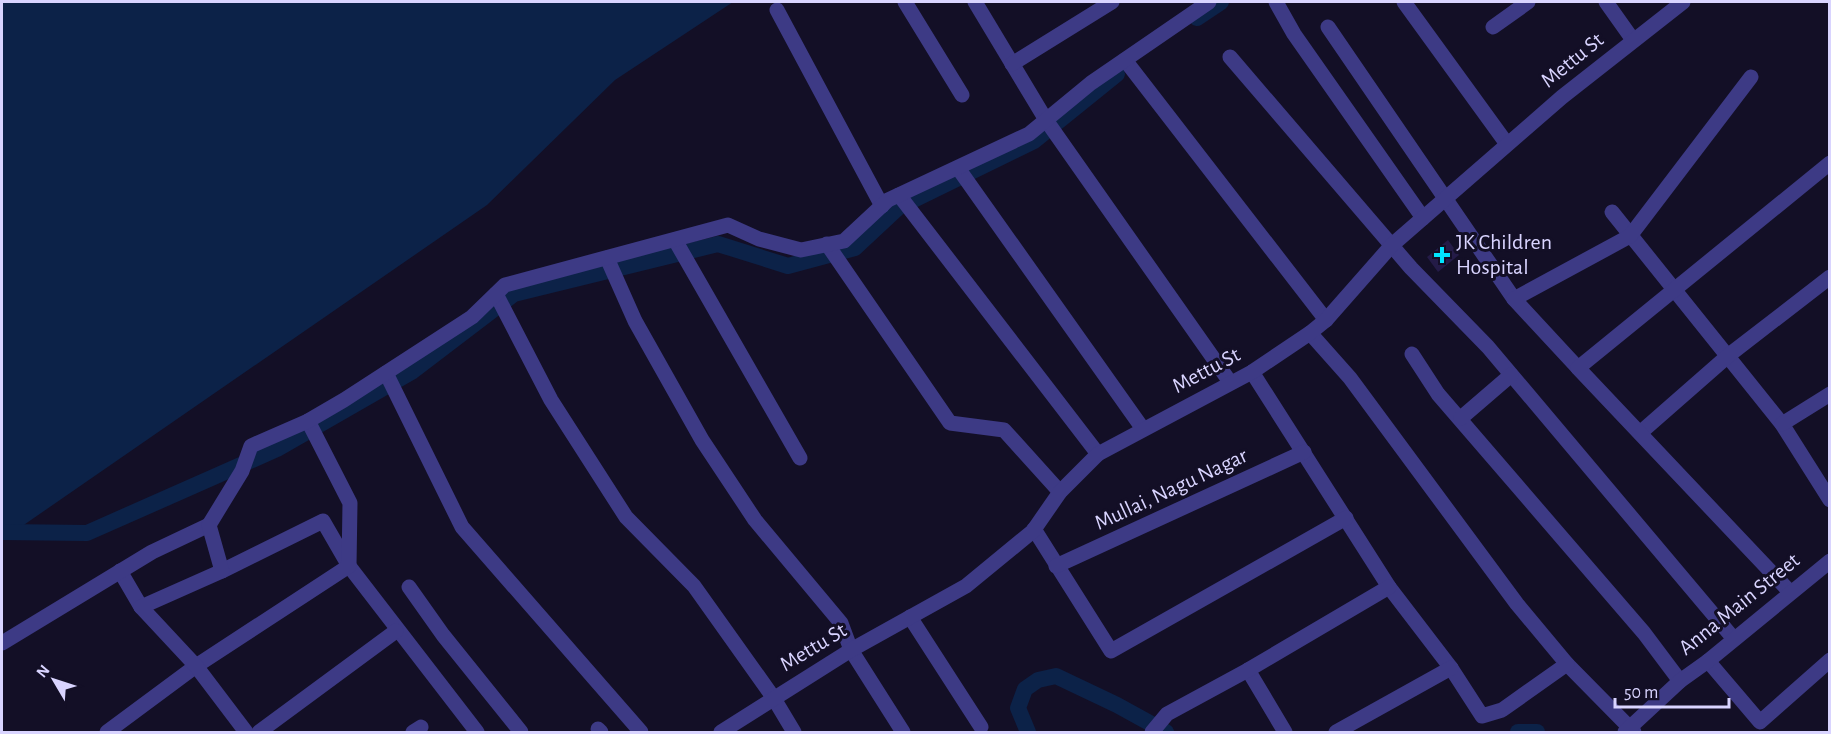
<svg xmlns="http://www.w3.org/2000/svg" width="1831" height="734" viewBox="0 0 1831 734" font-family="'Alegreya Sans',sans-serif">
<style>
.water{fill:#0c2248}
.lines{fill:none;stroke-linecap:round;stroke-linejoin:round}
.canal{stroke:#0c2248;stroke-width:16}
.building{fill:#241b47}
.minor{stroke:#3d3a85;stroke-width:15}
.poi-dot{fill:#00e5ff;stroke:#130f26;stroke-width:2}
.labels{text-anchor:middle;dominant-baseline:central;stroke-width:6;stroke-linejoin:round;paint-order:stroke}
.street-label{font-size:22px;fill:#d9d4ff;stroke:#130f26}
.poi-label{font-size:22px;fill:#d9d4ff;stroke:#130f26;text-anchor:start}
</style>
<rect width="100%" height="100%" fill="#130f26"/>
<path class="water" d="M2,2H733L615,80L487,205L2,540Z"/>
<g class="lines">
<g class="canal">
<path d="M1197,18L1221,2"/>
<path d="M2,532L87,533L277,449L413,371L514,294L718,244L788,266L855,248L899,207L1034,141L1117,74"/>
<path d="M1028,732L1018,708L1025,689L1038,680L1056,676L1117,705L1166,732"/>
<path d="M1518,732H1537"/>
</g>
</g>
<path class="building" d="M1448,240L1459,255L1438,272L1427,257Z"/>
<g class="lines">
<g class="minor">
<path d="M905,2L962,95"/>
<path d="M975,2L1046,120L1230,382"/>
<path d="M1276,2L1294,34L1423,218"/>
<path d="M1404,2L1507,144"/>
<path d="M1606,2L1633,40"/>
<path d="M777,10L882,206"/>
<path d="M1328,27L1514,299"/>
<path d="M1493,27L1528,2"/>
<path d="M1230,57L1411,268L1488,347L1734,639"/>
<path d="M1125,60L1326,320"/>
<path d="M1012,64L1112,2"/>
<path d="M958,168L1143,429"/>
<path d="M899,195L1098,454"/>
<path d="M1612,212L1782,424L1830,500"/>
<path d="M675,240L800,458"/>
<path d="M827,244L950,423L1004,430L1060,492"/>
<path d="M607,258L635,321L702,440L755,520L841,623L851,650L903,732"/>
<path d="M496,294L551,400L626,517L694,586L773,697L794,732"/>
<path d="M1310,333L1350,378L1517,604L1567,664L1634,732"/>
<path d="M1412,354L1438,394L1644,633L1680,681"/>
<path d="M1578,368L1514,299L1630,236L1751,77"/>
<path d="M1252,372L1389,587L1451,668L1482,716L1502,710L1567,664"/>
<path d="M386,373L462,527L641,732"/>
<path d="M1461,418L1511,375"/>
<path d="M1782,424L1830,394"/>
<path d="M1640,433L1729,355L1830,277"/>
<path d="M1034,529L1111,651L1346,518"/>
<path d="M1056,566L1304,452"/>
<path d="M120,571L141,607"/>
<path d="M222,571L323,521L349,566L477,732"/>
<path d="M409,587L443,635L521,732"/>
<path d="M1790,592L1578,368L1830,163"/>
<path d="M910,617L981,727"/>
<path d="M2,643L152,552L209,525"/>
<path d="M1708,661L1760,722L1830,660"/>
<path d="M1248,670L1285,732"/>
<path d="M598,729L601,732"/>
<path d="M107,732L196,666L349,566L350,503L308,421"/>
<path d="M246,732L196,666L141,607L222,571L209,525L242,471L251,446L308,421L344,400L472,317L505,285L728,225L759,239L801,250L844,241L888,200L1029,134L1091,83L1209,2"/>
<path d="M259,732L396,631"/>
<path d="M413,732L421,727"/>
<path d="M721,732L851,650L966,586L1033,531L1060,492L1098,454L1252,372L1310,333L1326,320L1392,245L1562,97L1683,2"/>
<path d="M1152,732L1167,714L1248,670L1389,587"/>
<path d="M1336,732L1451,668"/>
<path d="M1625,732L1680,681L1708,661L1830,561"/>
</g>
</g>
<path class="poi-dot" d="M1439 246h6v6h6v6h-6v6h-6v-6h-6v-6h6z"/>
<g class="labels">
<g class="street-label">
<text transform="translate(1572 60) rotate(-39)">Mettu St</text>
<text transform="translate(1206 370) rotate(-28)">Mettu St</text>
<text transform="translate(1171 489) rotate(-25)">Mullai, Nagu Nagar</text>
<text transform="translate(1739 604) rotate(-39)">Anna Main Street</text>
<text transform="translate(813 647) rotate(-31)">Mettu St</text>
</g>
<g class="poi-label">
<text x="1456" y="242">JK Children<tspan x="1456" dy="25">Hospital</tspan></text>
</g>
</g>
<rect width="1831" height="734" fill="none" stroke="#d9d4ff" stroke-width="6"/>
<g transform="translate(54 680) rotate(309)" stroke="#130f26" stroke-width="4.5" paint-order="stroke">
<path d="M0-4.5L10 22L0 15L-10 22Z" fill="#d9d4ff"/>
<text y="-9" font-size="16" font-weight="bold" text-anchor="middle" fill="#d9d4ff">N</text>
</g>
<path d="M1615 698v9h114v-9" fill="none" stroke="#d9d4ff" stroke-width="3"/>
<text x="1624" y="698" font-size="18" fill="#d9d4ff" stroke="#130f26" stroke-width="4.5" paint-order="stroke">50 m</text>
</svg>
